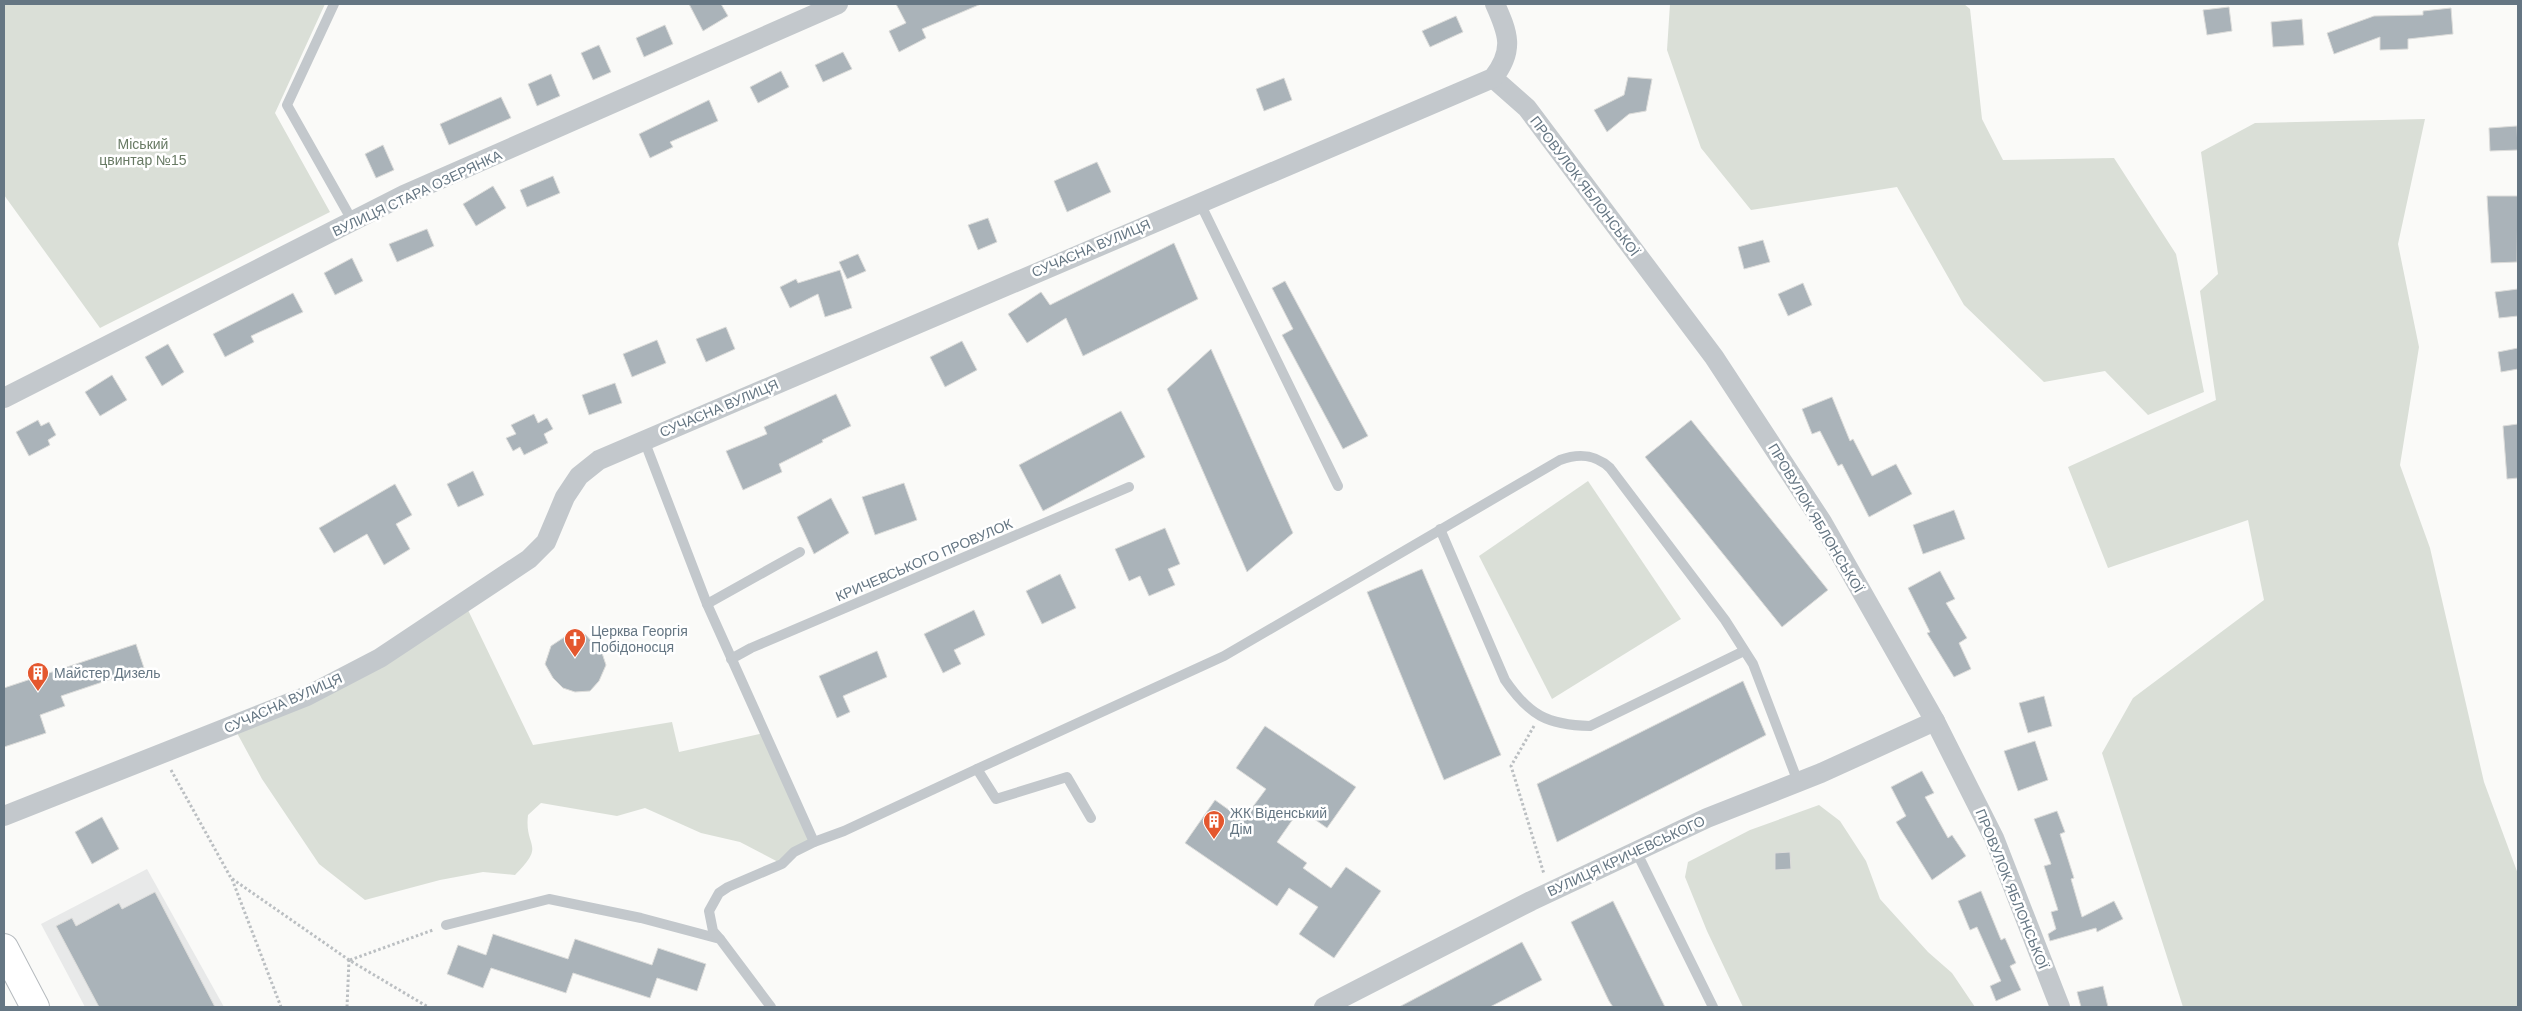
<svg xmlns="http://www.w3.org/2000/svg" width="2522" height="1011" viewBox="0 0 2522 1011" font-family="Helvetica,sans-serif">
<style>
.built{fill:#e8e9e9}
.green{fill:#dadfd7}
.building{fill:#aab3b9;stroke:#dcdcda}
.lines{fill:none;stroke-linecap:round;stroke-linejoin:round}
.primary-casing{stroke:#b5babe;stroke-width:30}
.path{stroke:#bbbfc2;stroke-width:3;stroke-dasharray:2.5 2.5;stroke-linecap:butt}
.lane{stroke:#c3c8cc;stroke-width:10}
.street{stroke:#c3c8cc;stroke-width:20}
.primary{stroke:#fff;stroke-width:28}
.labels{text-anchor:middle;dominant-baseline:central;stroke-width:5;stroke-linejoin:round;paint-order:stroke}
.park-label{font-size:14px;fill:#687a64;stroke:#fff}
.street-label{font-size:14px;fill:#657683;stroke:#fff}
.poi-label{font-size:14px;fill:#657683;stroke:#fff;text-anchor:start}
</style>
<rect width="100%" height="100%" fill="#fafaf8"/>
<path class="built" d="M147,869L224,1007H85L41,924Z"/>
<g class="green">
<path d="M4,4H325L275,113L330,212L100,328L4,195Z"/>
<path d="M1670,4H1964L1970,9L1982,119L2003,160L2114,158L2176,254L2204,392L2148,415L2105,371L2044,382L1964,305L1897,187L1751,210L1701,148L1667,50Z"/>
<path d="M2425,119L2398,244L2419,347L2400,465L2430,548L2484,782L2518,874V1007H2183L2102,753L2133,698L2264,600L2248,520L2108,568L2068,467L2216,400L2200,291L2218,274L2201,152L2255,123Z"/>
<path d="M1588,481L1681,619L1552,699L1479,556Z"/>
<path d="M468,610L533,745L672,722L679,752L764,733L814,842L782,864L740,842L701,833L645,808L617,816L541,803L528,815C524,849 547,843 515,875L483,872L440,880L365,900L319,864L262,779L237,733Z"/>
<path d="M1819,805L1840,821L1866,861L1880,899L1928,952L1952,973L1975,1007H1743L1707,931L1685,877L1688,862L1750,830Z"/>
</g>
<g class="building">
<path d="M689,4H721L728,16L703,31Z"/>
<path d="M896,4H981L922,29L926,38L899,52L889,31L906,23Z"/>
<path d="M2229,7L2232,31L2207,35L2203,10Z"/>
<path d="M2451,8L2453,34L2408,39V49L2380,50V37L2334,54L2327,33L2374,16L2423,15V11Z"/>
<path d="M1456,16L1463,32L1430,47L1422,31Z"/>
<path d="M2302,19L2304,45L2273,47L2271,22Z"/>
<path d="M665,25L673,44L644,57L636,38Z"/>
<path d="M599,45L611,72L593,80L581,53Z"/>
<path d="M843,52L852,69L823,82L815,65Z"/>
<path d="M781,71L789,87L758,103L750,87Z"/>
<path d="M551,74L560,96L537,106L528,84Z"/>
<path d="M1628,77L1652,79L1646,111L1629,114L1607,132L1594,110L1624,95Z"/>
<path d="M1284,78L1292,100L1264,111L1256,89Z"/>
<path d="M501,97L511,118L449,145L440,124Z"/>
<path d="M709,100L718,121L670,142L673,147L650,158L639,134Z"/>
<path d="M2517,126L2518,150L2490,151L2489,128Z"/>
<path d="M383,145L394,170L376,178L365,154Z"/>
<path d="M1097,162L1111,192L1067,212L1054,181Z"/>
<path d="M553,176L560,193L527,207L520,190Z"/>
<path d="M493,186L506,208L476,226L463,204Z"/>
<path d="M2487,196H2518L2517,262L2491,263Z"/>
<path d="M988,218L997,242L978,250L968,225Z"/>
<path d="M427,229L434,246L397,262L389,244Z"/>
<path d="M1763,240L1770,262L1744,269L1738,247Z"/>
<path d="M1174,243L1198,299L1083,356L1066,318L1027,343L1008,314L1041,292L1050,305Z"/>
<path d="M858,254L866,271L847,279L839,262Z"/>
<path d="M352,258L363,281L335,295L324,273Z"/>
<path d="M840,270L852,308L825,317L818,294L790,308L780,287L796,279L798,283Z"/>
<path d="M1285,281L1368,436L1343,449L1282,335L1293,329L1272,288Z"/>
<path d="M1803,283L1812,305L1788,316L1778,294Z"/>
<path d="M2518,289V316L2499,318L2495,292Z"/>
<path d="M293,293L303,312L251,336L254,342L225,357L213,334Z"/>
<path d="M726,327L735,349L706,362L696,339Z"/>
<path d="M657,340L666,363L632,377L623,354Z"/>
<path d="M962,341L977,370L945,387L930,357Z"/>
<path d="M168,344L184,372L162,386L145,357Z"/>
<path d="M2518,348V369L2501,372L2498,352Z"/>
<path d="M1211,349L1293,533L1247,572L1167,389Z"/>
<path d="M112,375L127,400L100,416L85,392Z"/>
<path d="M615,383L622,403L589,415L582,395Z"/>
<path d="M836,394L851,426L822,440L823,442L779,464L782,472L743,490L726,451L767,434L764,427Z"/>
<path d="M1832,397L1850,441L1853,439L1872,476L1896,464L1912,494L1869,517L1842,464L1838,466L1820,431L1812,434L1802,409Z"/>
<path d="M1121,411L1145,457L1043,511L1019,465Z"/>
<path d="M534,414L538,423L547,418L553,429L544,434L548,443L524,455L520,447L513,451L506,438L516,434L511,425Z"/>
<path d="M38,420L41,426L49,422L56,435L48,440L50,445L29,456L16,432Z"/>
<path d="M1691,420L1828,590L1782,627L1645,457Z"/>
<path d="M2518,424V478L2507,479L2503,426Z"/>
<path d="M473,471L484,495L458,507L447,484Z"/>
<path d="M904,483L917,520L875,535L862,497Z"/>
<path d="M395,484L412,515L396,524L410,549L384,565L367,534L334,553L319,528Z"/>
<path d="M831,498L849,533L814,554L797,517Z"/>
<path d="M1954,510L1965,539L1923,554L1913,525Z"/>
<path d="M1165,528L1180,564L1168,569L1175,585L1149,596L1140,576L1129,581L1115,549Z"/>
<path d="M1422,569L1501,755L1444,780L1367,592Z"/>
<path d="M1940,571L1955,599L1946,603L1967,638L1959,643L1971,669L1954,677L1927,633L1930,632L1908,588Z"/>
<path d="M1060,574L1076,608L1042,624L1026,591Z"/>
<path d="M974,610L985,635L954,650L961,664L943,673L924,634Z"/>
<path d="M572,632L585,634L602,653L606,665L599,681L590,691L575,692L563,688L553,678L545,664L551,646Z"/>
<path d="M136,644L144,668L61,696L65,706L40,715L46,733L4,747V688Z"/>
<path d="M877,651L887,677L843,696L850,712L837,718L819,676Z"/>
<path d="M1743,681L1766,735L1557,842L1537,784Z"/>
<path d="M2044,696L2052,726L2028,733L2019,703Z"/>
<path d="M1265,726L1356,787L1327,828L1300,809L1277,842L1307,863L1303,868L1331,888L1346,867L1381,891L1334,958L1299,934L1318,907L1289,888L1277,906L1185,843L1215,800L1243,820L1266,789L1236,768Z"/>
<path d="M2035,741L2048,780L2018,791L2004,751Z"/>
<path d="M1922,771L1934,793L1925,797L1948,838L1952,835L1966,856L1932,880L1896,822L1906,816L1891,787Z"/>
<path d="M2057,811L2065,832L2060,834L2074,878L2071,879L2082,917L2114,901L2123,919L2097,932L2096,928L2050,941L2048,934L2056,929L2051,912L2058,910L2044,866L2051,864L2034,819Z"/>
<path d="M102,817L119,849L92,864L75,832Z"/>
<path d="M1790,852L1791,869L1775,870V853Z"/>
<path d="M1981,891L2001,940L2005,938L2016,963L2010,966L2021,990L1996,1001L1990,986L2001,981L1977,927L1970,930L1958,901Z"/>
<path d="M155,892L215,1007H99L56,926L72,918L76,926L119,903L122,909Z"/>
<path d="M1613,901L1665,1007H1613L1609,1001L1571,922Z"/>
<path d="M493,934L568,959L575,939L652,965L658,948L706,964L697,991L657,978L650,998L573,973L566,993L491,968L483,988L447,974L458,945L486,955Z"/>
<path d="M1522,942L1542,980L1490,1007H1399Z"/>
<path d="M2103,986L2108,1007H2081L2077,992Z"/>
</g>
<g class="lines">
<g class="primary-casing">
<path id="primary" d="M4,948L35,1007"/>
</g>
<g class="path">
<path d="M1534,726L1511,766L1544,874"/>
<path d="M171,770L231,878L349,960L428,1007"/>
<path d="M232,879L281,1007"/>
<path d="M350,960L433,930"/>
<path d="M347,1007L349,960"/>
</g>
<g class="lane">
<path d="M334,4L287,105L353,222"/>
<path d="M1199,201L1338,486"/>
<path d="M644,440L707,604L814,842"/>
<path d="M1440,529L1505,680C1529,715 1547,725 1590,726L1744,651"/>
<path d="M707,604L800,552"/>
<path d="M731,659L751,648L1129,487"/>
<path d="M977,769L1224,656L1560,460C1579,453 1595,454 1610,468L1725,620L1753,664L1798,782"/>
<path d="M1636,851L1713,1007"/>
<path d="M446,925L549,899L641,918L720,939L771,1007"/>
<path d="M720,939L713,931L709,911L719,893L728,887L782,864L794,852L814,842L844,831L977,769L996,799L1067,777L1091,818"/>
</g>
<g class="street">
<path d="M1493,78L1527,108L1714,357L1822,522L1935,721L1994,838L2060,1007"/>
<path d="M4,398L404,195L838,4"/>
<path d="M4,816L307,696L380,658L529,559L546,542L565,497L579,476L599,460L1493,78C1515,50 1508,33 1495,4"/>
<path d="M1324,1007L1531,901L1707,818L1821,773L1935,721"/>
</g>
<use href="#primary" class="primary"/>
</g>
<defs>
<g id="church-pin" transform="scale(1.125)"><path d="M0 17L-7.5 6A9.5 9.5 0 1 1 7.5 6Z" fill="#e4572e" stroke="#fff"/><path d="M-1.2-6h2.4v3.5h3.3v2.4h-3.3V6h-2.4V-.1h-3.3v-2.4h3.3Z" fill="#fff"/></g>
<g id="building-pin" transform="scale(1.125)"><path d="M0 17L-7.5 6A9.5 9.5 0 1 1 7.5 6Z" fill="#e4572e" stroke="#fff"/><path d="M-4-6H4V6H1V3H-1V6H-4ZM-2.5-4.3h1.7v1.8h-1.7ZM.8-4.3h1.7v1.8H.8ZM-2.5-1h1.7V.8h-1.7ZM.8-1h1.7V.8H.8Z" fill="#fff"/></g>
</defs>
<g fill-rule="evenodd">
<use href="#church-pin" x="575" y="639"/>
<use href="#building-pin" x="38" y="673"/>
<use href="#building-pin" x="1214" y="821"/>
</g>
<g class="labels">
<g class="park-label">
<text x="143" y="144">Міський<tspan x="143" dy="16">цвинтар №15</tspan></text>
</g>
<g class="street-label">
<text transform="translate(1585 186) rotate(53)">ПРОВУЛОК ЯБЛОНСЬКОЇ</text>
<text transform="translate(417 193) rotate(-25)">ВУЛИЦЯ СТАРА ОЗЕРЯНКА</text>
<text transform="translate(1091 248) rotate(-23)">СУЧАСНА ВУЛИЦЯ</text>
<text transform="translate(719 408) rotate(-23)">СУЧАСНА ВУЛИЦЯ</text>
<text transform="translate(1816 518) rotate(59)">ПРОВУЛОК ЯБЛОНСЬКОЇ</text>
<text transform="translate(924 560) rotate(-23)">КРИЧЕВСЬКОГО ПРОВУЛОК</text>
<text transform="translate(283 703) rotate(-24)">СУЧАСНА ВУЛИЦЯ</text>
<text transform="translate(1626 856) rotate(-25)">ВУЛИЦЯ КРИЧЕВСЬКОГО</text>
<text transform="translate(2012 889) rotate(68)">ПРОВУЛОК ЯБЛОНСЬКОЇ</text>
</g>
<g class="poi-label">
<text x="591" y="631">Церква Георгія<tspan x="591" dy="16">Побідоносця</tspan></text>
<text x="54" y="673">Майстер Дизель</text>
<text x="1230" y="813">ЖК Віденський<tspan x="1230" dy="16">Дім</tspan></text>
</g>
</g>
<rect width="2522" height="1011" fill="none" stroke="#657683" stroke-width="10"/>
</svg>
